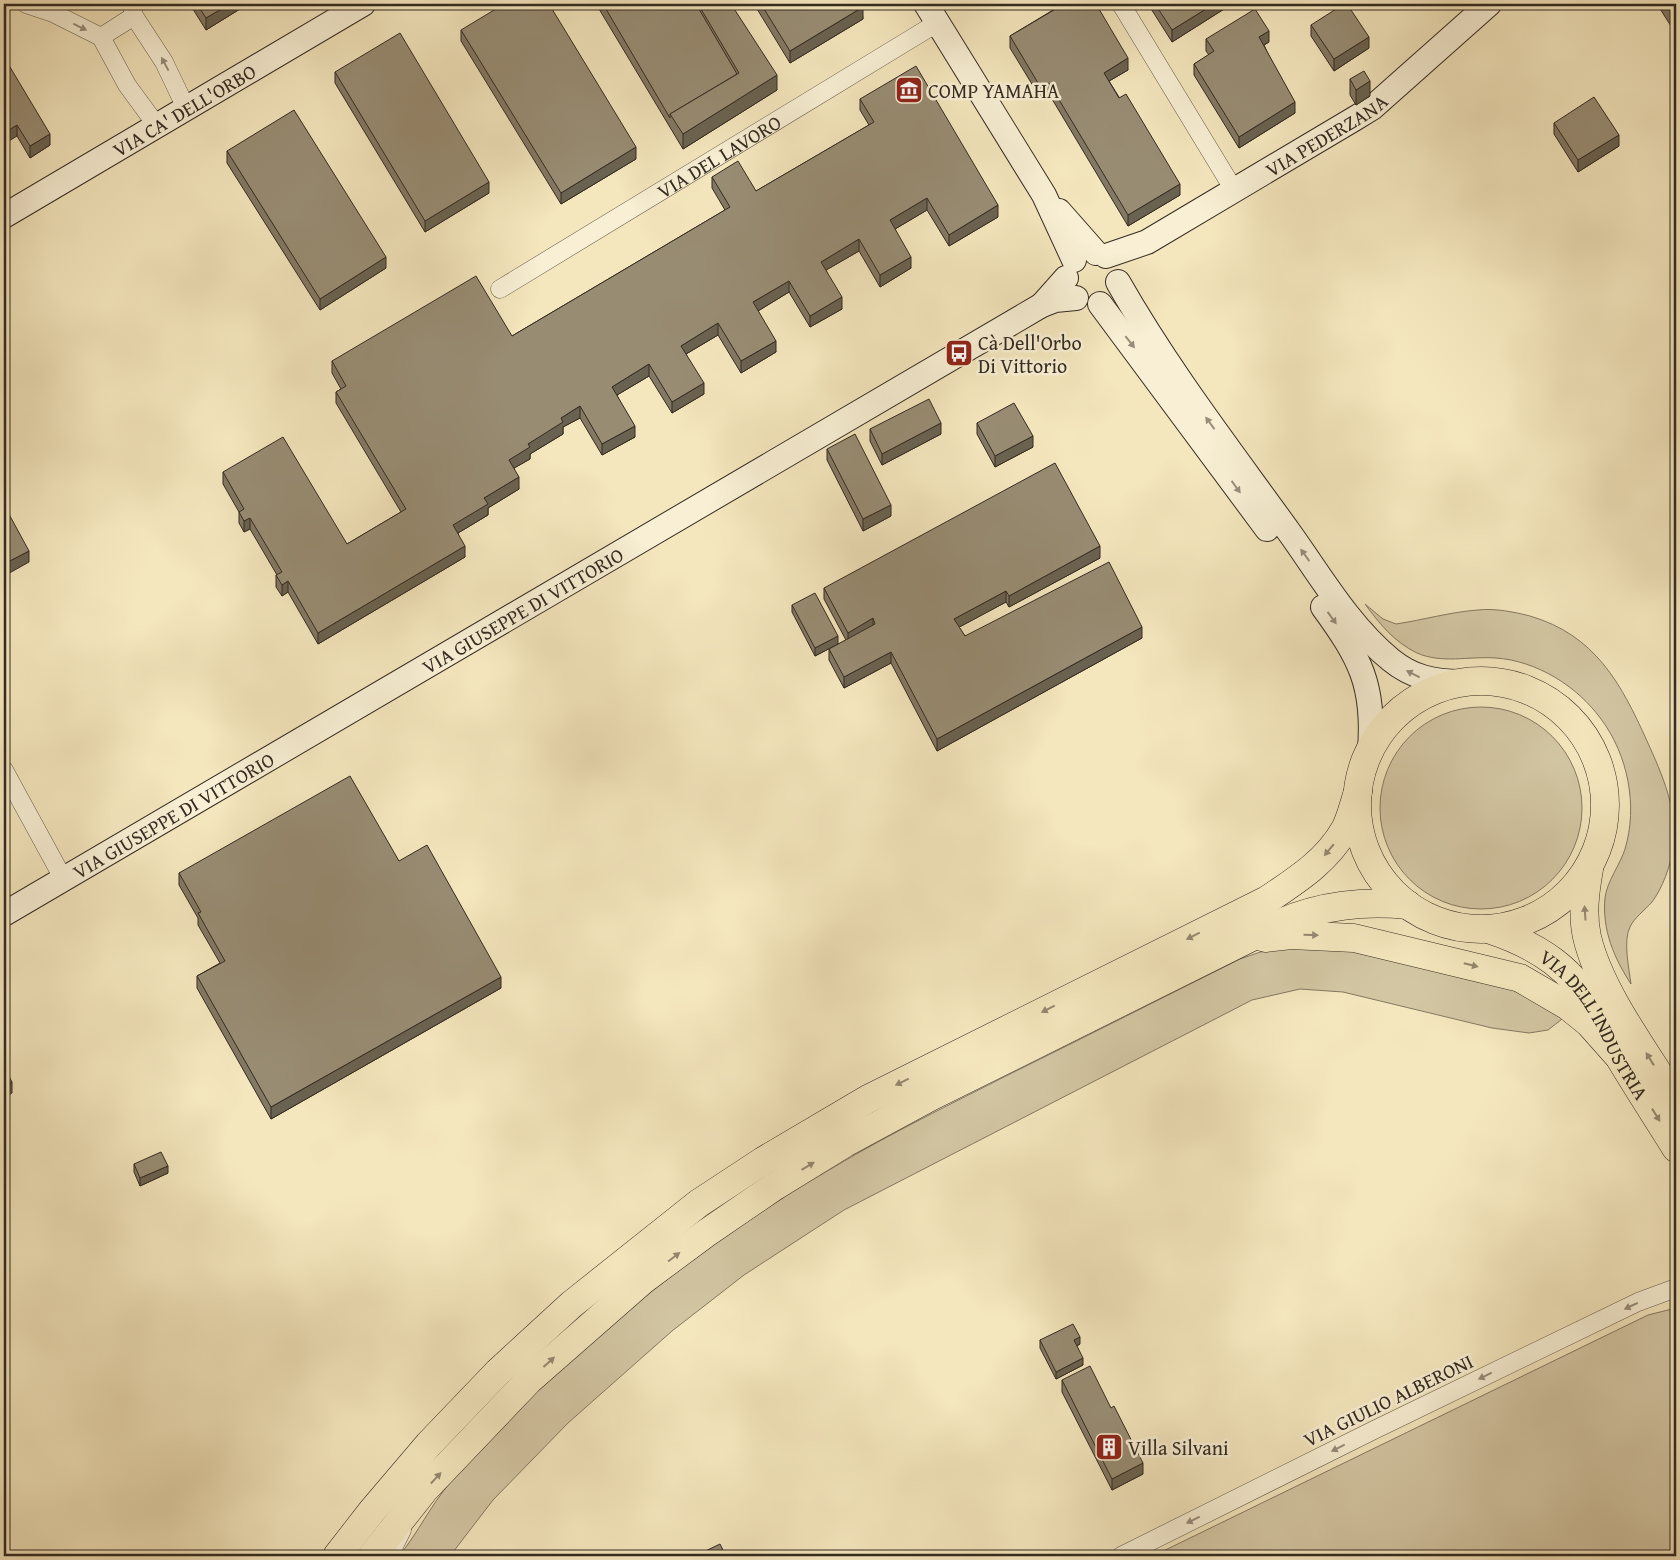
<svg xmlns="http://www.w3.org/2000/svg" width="1680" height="1560" viewBox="0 0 1680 1560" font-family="'Gentium Book Plus',serif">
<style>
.green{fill:#d3c6a3;stroke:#847862}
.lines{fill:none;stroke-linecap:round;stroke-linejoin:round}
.street-casing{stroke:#645a49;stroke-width:19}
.secondary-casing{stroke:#342b22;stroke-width:26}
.primary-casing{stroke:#342b22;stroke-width:29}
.street{stroke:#f8efd4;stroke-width:18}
.secondary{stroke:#f8efd4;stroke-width:24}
.primary{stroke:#f4e6bd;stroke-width:28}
.wall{fill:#837863;stroke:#342b22}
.shaded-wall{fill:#6a6250;stroke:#342b22}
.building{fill:#988c73;stroke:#342b22}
.oneway{fill:#968d7b}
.oneway2{fill:#948870}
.labels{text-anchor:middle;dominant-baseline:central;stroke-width:5;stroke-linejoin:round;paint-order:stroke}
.poi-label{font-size:20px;fill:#342b22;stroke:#f8efd4;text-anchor:start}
.street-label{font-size:20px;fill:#342b22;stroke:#f8efd4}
</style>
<rect width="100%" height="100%" fill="#f4e6bd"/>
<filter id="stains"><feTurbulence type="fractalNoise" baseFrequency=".004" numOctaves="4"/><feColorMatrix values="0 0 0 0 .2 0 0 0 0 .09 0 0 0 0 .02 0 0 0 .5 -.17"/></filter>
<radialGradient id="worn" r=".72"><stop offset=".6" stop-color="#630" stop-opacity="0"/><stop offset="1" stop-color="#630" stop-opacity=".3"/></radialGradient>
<g class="green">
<path d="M1365,604L1383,619L1396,624C1423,620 1450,612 1478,610C1495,608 1514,612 1530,616C1595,635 1621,683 1647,741C1662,774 1679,812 1673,849C1670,867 1663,887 1652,902C1645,910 1634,918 1630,927C1623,940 1629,969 1631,984C1614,958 1602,930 1605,898C1607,881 1620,865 1625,849C1638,806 1628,755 1601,719C1577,686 1537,661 1496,658C1469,656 1442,664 1417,653C1394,642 1379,623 1365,604Z"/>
<circle cx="1481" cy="808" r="101"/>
<path d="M1313,941L1501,979L1566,1016L1548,1030L1529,1033L1492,1028L1343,992L1300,989L1252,1000L844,1210L744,1275L672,1331L568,1423L493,1500L450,1556H399C418,1533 430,1506 450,1483C559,1359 691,1250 834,1167C891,1133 951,1104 1010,1074C1087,1036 1164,997 1240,959L1275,947Z"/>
<path d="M1676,1308V1556H1153L1648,1315Z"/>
</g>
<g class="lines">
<g class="street-casing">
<g id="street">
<path d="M26,4L53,13L101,37L127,85L157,126"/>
<path d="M132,4L134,16L164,62L186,108"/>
<path d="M1121,4L1234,190"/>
<path d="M101,37L134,16"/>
<path id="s1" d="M500,289L937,23"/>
<path d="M4,770L64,880"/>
<path d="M389,1556L402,1530"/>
<path d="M1121,1556L1372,1431L1638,1302L1676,1288"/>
</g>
</g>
<g class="secondary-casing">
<g id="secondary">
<path d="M926,4L1044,195L1074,260"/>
<path d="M1059,211L1096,253"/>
<path id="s2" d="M4,216L363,4"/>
<path id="s3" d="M1106,256L1147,242L1354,119L1372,108L1489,4"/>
<path d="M1118,282C1168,370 1230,450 1289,532C1320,575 1349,626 1391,660C1412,677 1433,682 1461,682"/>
<path d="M1100,304L1267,529"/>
<path d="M1042,305L1066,278"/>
<path d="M1323,607C1360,658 1375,685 1370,750"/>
<path id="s4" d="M4,914L1042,305L1055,300L1076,298"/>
</g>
</g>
<g class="primary-casing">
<g id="primary">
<circle cx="1481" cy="805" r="124"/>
<path d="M1589,869C1585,892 1582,914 1587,937C1600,992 1646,1052 1676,1101"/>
<path id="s5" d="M1488,929C1540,946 1575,970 1601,1019C1609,1032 1614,1047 1621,1060C1639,1090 1658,1119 1676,1148"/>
<path d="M1265,938L1291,935L1354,938L1520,978L1568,1006L1589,1023L1621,1059"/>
<path d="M337,1556L372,1511L429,1444L498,1372L572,1304L699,1203L763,1161L868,1099L1267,900C1297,880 1327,861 1345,829C1351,818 1354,803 1358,792"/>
<path d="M372,1556L425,1489L529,1380L643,1280L705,1234L775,1186L845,1143L932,1096L1280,923C1322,905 1363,901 1408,905"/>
</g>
</g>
<use href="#street" class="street"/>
<use href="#secondary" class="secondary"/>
<use href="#primary" class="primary"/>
</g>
<g class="wall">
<path d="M191,4H248L206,30L191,6Z"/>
<path d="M596,4H731L777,90L683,149Z"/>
<path d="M754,4H861L863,19L790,63Z"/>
<path d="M1063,4H1096L1128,70L1109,81L1180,195L1128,226L1049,94L1041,99L1010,48V36Z"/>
<path d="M1148,4H1232L1172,42Z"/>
<path d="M1657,4H1676V34Z"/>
<path d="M1311,25L1369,48L1334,71L1311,36Z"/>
<path d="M461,30L636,159L561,204L461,41Z"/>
<path d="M1206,39L1269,42L1264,45L1295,113L1239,148L1194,75V64L1209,55L1206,51Z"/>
<path d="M4,57L50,145L30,158L17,136Z"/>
<path d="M335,72L489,193L425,232L335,83Z"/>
<path d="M1350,79L1370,96L1356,105L1350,95Z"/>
<path d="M860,99L998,217L949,246L927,210L895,229L911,268L880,287L859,251L826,270L842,309L810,327L789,292L758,311L776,352L741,373L718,335L686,354L704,394L672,413L649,376L617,395L635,437L602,455L580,418L563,427V434L530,454V459L514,468L519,489L488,508V515L458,533L465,557L318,644L288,592L282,596L276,587V575H277L250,529L244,532L239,523V512L223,484V472L347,544L401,512L336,403V392L341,389L332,373V361L512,336L725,210L712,188V177L756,191L869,125L860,110Z"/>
<path d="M1554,123L1619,146L1578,172L1554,134Z"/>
<path d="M227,151L386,268L320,310L227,163Z"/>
<path d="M977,423L1033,447L995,467L977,434Z"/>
<path d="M870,429L941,434L882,465L870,441Z"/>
<path d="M827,449L891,516L863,531L827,460Z"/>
<path d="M1100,558L1009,607L1006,602L959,627L965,636L1142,638L937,751L891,663L844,688L829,660V649L846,640L824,599V588Z"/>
<path d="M792,605L838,644L815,656L792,612Z"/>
<path d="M399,861L501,988L271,1119L197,988V976L220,963L198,925V918L179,885V873Z"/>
<path d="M134,1164L168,1173L140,1186L134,1172Z"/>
<path d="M1040,1340L1080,1344L1077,1346L1083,1365L1056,1379L1040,1348Z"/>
<path d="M1062,1380L1143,1474L1112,1490L1062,1392Z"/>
</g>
<g class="shaded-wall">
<path d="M230,4H248L206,30V18Z"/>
<path d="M1214,4H1232L1172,42V30Z"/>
<path d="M863,7V19L790,63V51Z"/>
<path d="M1269,31V42L1259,48V37Z"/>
<path d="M1369,37V48L1334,71V59Z"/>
<path d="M1128,58V70L1104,84V73Z"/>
<path d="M777,75V90L683,149V134Z"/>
<path d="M1370,81V96L1356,105V90Z"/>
<path d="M1049,83V94L1041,99V88Z"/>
<path d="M1295,102V113L1239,148V137Z"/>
<path d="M17,125V136L4,144V133Z"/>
<path d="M50,134V145L30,158V146Z"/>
<path d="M1619,135V146L1578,172V160Z"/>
<path d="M636,147V159L561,204V193Z"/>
<path d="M489,182V193L425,232V221Z"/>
<path d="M1180,184V195L1128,226V215Z"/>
<path d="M927,198V210L890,232V220Z"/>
<path d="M998,205V217L949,246V235Z"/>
<path d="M859,239V251L821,273V262Z"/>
<path d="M386,257V268L320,310V299Z"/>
<path d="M911,257V268L880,287V275Z"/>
<path d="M789,281V292L753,314V302Z"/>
<path d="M842,297V309L810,327V316Z"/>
<path d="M718,323V335L681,357V346Z"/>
<path d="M776,341V352L741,373V361Z"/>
<path d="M649,364V376L612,398V387Z"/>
<path d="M704,383V394L672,413V402Z"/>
<path d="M580,406V418L563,427V434L530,454V459L509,471V460L528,444L561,418Z"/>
<path d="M941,423V434L882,465V454Z"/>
<path d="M635,426V437L602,455V444Z"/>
<path d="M1033,436V447L995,467V456Z"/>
<path d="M519,477V489L488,508V515L453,536V525L484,498Z"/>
<path d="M891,505V516L863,531V519Z"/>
<path d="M250,518V529L244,532V521Z"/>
<path d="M465,546V557L318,644V633Z"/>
<path d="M1100,546V558L1009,607V596Z"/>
<path d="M29,551V562L4,576V564Z"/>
<path d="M288,581V592L282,596V585Z"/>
<path d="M1006,591V602L954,630V619Z"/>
<path d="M873,618V629L848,644V633Z"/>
<path d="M1142,627V638L937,751V739Z"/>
<path d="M838,636V644L815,656V648Z"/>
<path d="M891,652V663L844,688V677Z"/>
<path d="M5,854V865L4,866V855Z"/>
<path d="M501,977V988L271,1119V1107Z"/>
<path d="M12,1082V1093L4,1098V1087Z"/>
<path d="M168,1166V1173L140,1186V1178Z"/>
<path d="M1080,1337V1344L1074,1347V1340Z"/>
<path d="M1083,1358V1365L1056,1379V1372Z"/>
<path d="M1143,1463V1474L1112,1490V1479Z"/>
</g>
<g class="building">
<path d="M197,4H230L206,18Z"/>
<path d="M504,4H549L636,147L561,193L461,30Z"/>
<path d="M603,4H696L737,74L670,114V118Z"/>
<path d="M698,4H731L777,75L683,134L670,114L739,73Z"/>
<path d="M761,4H861L863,7L790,51Z"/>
<path d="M1064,4H1096L1128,58L1104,73L1119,98L1126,94L1180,184L1128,215L1049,83L1041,88L1010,36Z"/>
<path d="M1155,4H1214L1172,30Z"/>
<path d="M1344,4H1347L1369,37L1334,59L1311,25Z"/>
<path d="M1667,4H1676V19Z"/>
<path d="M1255,9L1269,31L1259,37L1295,102L1239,137L1194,64L1214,51L1206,39Z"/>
<path d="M400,33L489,182L425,221L335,72Z"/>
<path d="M4,57L50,134L30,146L17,125L4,133Z"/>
<path d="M916,66L998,205L949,235L927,198L890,220L911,257L880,275L859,239L821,262L842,297L810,316L789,281L753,302L776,341L741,361L718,323L681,346L704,383L672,402L649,364L612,387L635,426L602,444L580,406L561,418L563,422L528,444L530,447L509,460L519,477L484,498L488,504L453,525L465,546L318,633L288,581L282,585L276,575L282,572L250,518L244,521L239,512L244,509L223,472L283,437L347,544L406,509L336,392L346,386L332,361L476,276L512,336L730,207L712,177L738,161L756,191L874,122L860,99Z"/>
<path d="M1364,71L1370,81L1356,90L1350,79Z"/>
<path d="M1594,97L1619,135L1578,160L1554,123Z"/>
<path d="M294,110L386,257L320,299L227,151Z"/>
<path d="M929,399L941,423L882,454L870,429Z"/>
<path d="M1014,403L1033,436L995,456L977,423Z"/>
<path d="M855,434L891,505L863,519L827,449Z"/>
<path d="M1055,463L1100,546L1009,596L1006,591L954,619L965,636L1109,562L1142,627L937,739L891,652L844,677L829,649L875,624L873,618L848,633L824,588Z"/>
<path d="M4,505L29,551L4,564Z"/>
<path d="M815,593L838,636L815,648L792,605Z"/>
<path d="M350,776L399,861L427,845L501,977L271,1107L197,976L225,961L198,913L201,912L179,873Z"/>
<path d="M4,1067L12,1082L4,1087Z"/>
<path d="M161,1152L168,1166L140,1178L134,1164Z"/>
<path d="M1073,1324L1080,1337L1074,1340L1083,1358L1056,1372L1040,1340Z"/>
<path d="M1090,1366L1111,1408L1114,1406L1143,1463L1112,1479L1062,1380Z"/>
<path d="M720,1544L726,1556H695Z"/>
</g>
<defs><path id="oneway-solid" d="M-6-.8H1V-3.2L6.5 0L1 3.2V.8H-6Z" transform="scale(1.25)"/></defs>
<g class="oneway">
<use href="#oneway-solid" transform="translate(80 27) rotate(26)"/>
<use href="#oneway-solid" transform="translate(165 64) rotate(-118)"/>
<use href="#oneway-solid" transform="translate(1130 342) rotate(52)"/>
<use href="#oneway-solid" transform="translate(1210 423) rotate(-126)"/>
<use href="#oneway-solid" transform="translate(1236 487) rotate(54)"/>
<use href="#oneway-solid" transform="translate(1305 555) rotate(-126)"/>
<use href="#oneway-solid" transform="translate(1332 618) rotate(54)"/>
<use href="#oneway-solid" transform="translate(1413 674) rotate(-153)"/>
<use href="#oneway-solid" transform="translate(1631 1306) rotate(155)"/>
<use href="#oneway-solid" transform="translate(1485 1376) rotate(154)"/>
<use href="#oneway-solid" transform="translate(1338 1448) rotate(153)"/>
<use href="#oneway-solid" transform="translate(1193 1520) rotate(154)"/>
</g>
<g class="oneway2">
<use href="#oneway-solid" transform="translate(1329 850) rotate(130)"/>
<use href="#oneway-solid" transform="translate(1585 913) rotate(-94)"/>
<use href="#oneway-solid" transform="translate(1311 935) rotate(1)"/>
<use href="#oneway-solid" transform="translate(1193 936) rotate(153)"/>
<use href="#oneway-solid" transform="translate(1471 965) rotate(14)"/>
<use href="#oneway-solid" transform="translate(1048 1009) rotate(153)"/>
<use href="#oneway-solid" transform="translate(1650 1059) rotate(-122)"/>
<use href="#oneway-solid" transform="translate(902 1082) rotate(154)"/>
<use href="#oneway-solid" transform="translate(1656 1115) rotate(58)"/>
<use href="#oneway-solid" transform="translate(808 1166) rotate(-31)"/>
<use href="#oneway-solid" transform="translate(674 1257) rotate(-37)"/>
<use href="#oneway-solid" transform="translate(549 1362) rotate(-42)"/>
<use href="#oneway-solid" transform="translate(436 1478) rotate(-47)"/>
</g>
<defs>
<g id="museum-square" transform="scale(1.4375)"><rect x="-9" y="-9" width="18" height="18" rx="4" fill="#8f2418" stroke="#f8efd4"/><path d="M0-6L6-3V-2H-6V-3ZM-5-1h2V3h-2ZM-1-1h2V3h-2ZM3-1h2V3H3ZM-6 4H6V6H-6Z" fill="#fff"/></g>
<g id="bus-square" transform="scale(1.4375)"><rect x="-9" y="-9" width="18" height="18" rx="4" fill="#8f2418" stroke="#f8efd4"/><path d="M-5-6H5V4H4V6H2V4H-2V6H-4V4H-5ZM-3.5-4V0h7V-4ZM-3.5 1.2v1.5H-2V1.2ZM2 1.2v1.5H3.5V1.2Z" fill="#fff"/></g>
<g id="building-square" transform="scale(1.4375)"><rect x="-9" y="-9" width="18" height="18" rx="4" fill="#8f2418" stroke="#f8efd4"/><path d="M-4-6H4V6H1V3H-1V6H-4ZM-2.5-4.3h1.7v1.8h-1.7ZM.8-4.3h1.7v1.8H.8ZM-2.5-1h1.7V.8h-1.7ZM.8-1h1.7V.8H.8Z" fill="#fff"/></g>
</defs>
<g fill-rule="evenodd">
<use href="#museum-square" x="909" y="90"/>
<use href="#bus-square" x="959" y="353"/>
<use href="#building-square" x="1109" y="1447"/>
</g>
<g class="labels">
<g class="poi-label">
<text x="928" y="90">COMP YAMAHA</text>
<text x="978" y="342">Cà Dell'Orbo<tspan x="978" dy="23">Di Vittorio</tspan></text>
<text x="1128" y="1447">Villa Silvani</text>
</g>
<g class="street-label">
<text stroke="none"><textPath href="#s2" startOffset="209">VIA CA' DELL'ORBO</textPath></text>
<text stroke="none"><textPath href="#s3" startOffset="252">VIA PEDERZANA</textPath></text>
<text stroke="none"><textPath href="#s1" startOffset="256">VIA DEL LAVORO</textPath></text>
<text stroke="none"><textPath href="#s4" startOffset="601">VIA GIUSEPPE DI VITTORIO</textPath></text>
<text stroke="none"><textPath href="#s4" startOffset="196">VIA GIUSEPPE DI VITTORIO</textPath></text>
<text stroke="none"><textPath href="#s5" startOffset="149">VIA DELL'INDUSTRIA</textPath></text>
<text transform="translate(1388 1400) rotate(-26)">VIA GIULIO ALBERONI</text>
</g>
</g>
<rect width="1680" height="1560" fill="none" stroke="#f4e6bd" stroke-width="20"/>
<rect x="5" y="5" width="1670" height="1550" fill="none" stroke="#342b22" stroke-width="2.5"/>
<rect x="10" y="10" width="1660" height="1540" fill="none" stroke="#342b22"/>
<rect width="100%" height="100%" filter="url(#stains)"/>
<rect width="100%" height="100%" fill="url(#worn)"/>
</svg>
